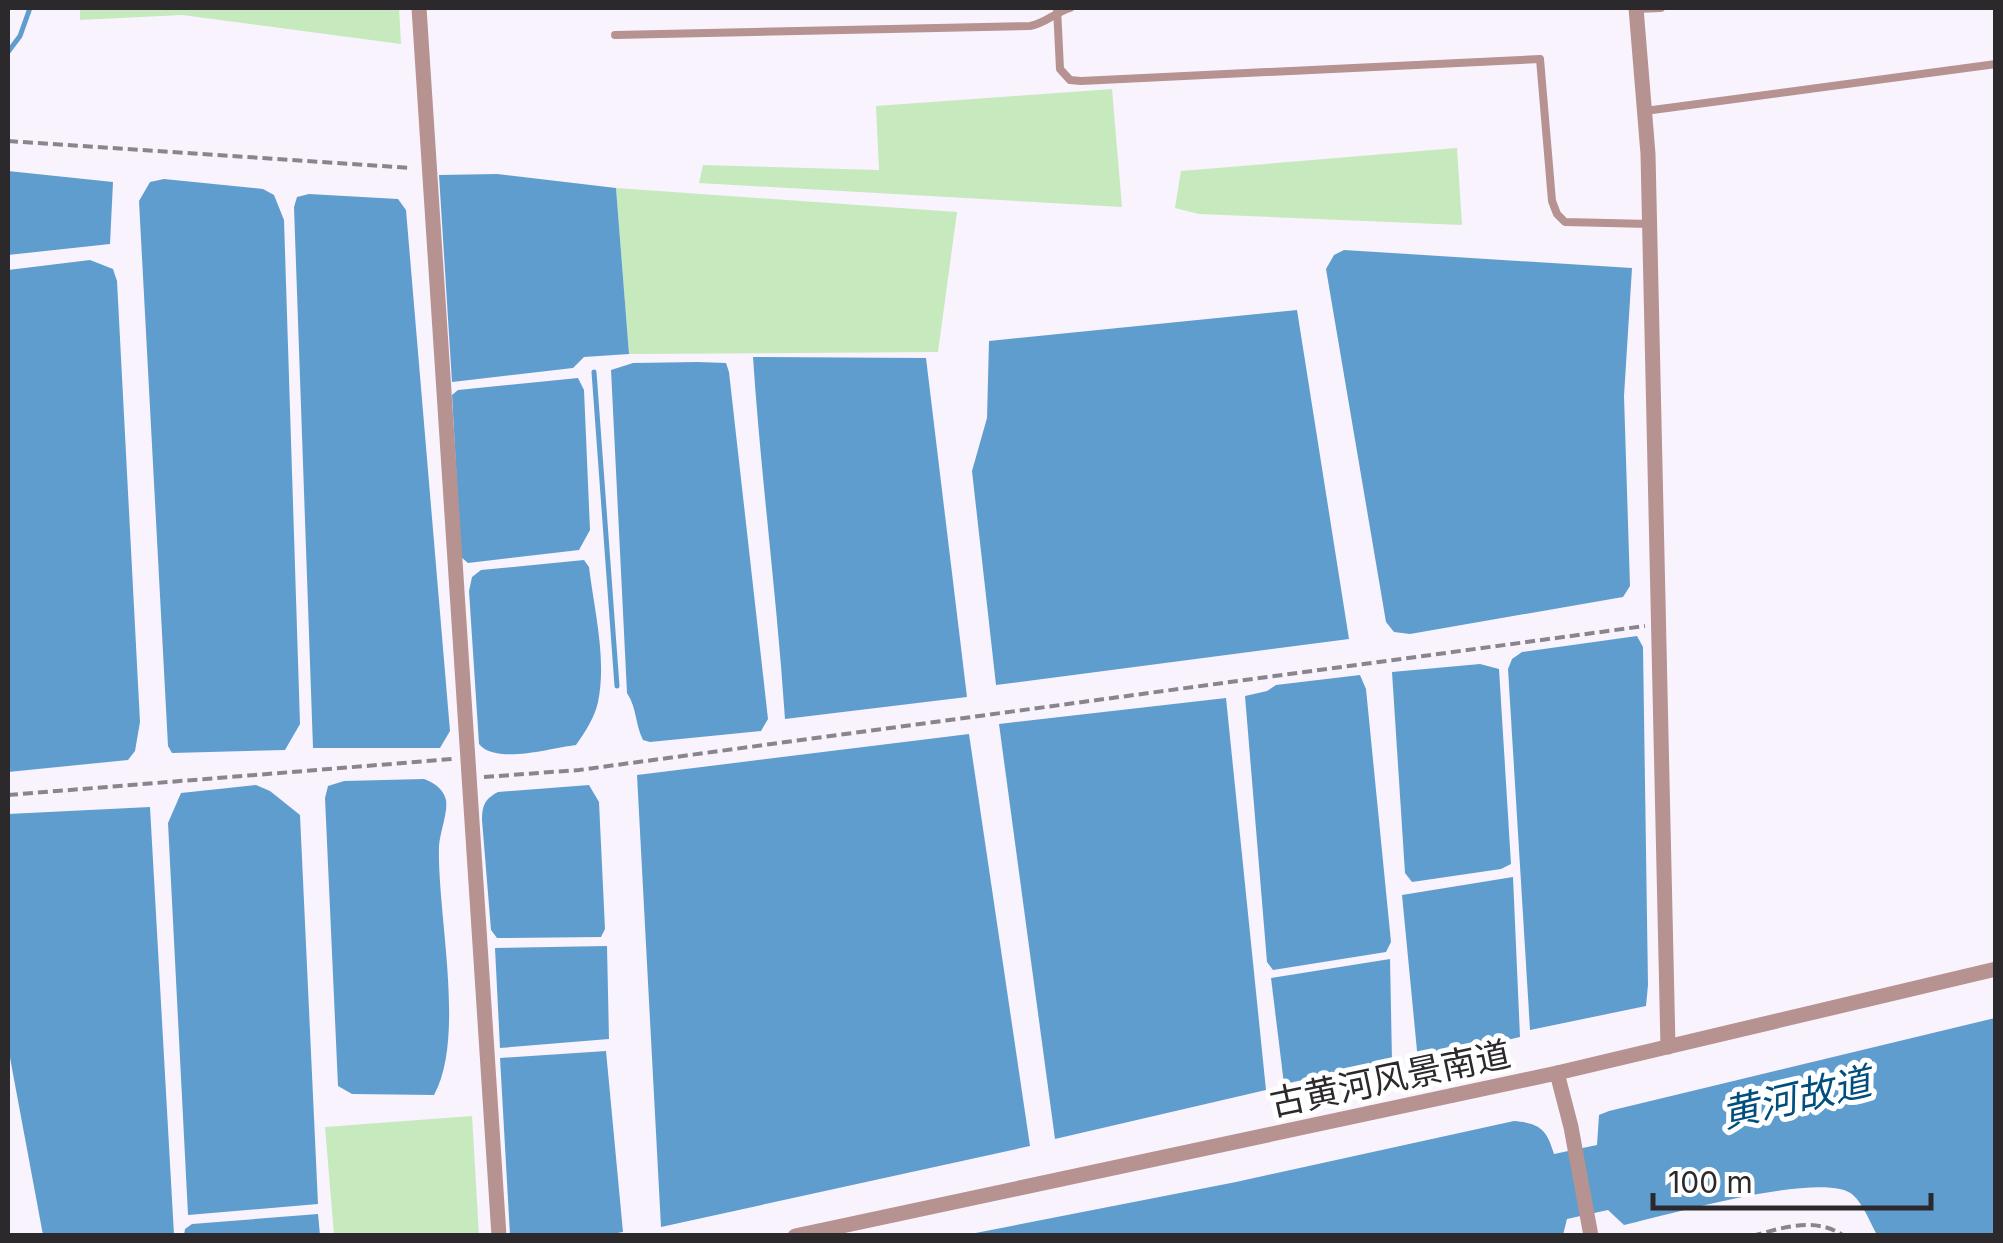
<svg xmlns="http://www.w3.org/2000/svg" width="2003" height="1243" viewBox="0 0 2003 1243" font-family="Inter,'Noto Sans SC',sans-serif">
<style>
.green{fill:#c7e9be}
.water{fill:#609dcf}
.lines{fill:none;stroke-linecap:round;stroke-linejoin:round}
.stream{stroke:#609dcf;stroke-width:5}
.path{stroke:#8a858c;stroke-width:4;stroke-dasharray:10 5;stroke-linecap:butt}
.lane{stroke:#b69290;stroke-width:8}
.street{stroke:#b69290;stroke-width:15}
.labels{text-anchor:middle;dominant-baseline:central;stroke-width:10;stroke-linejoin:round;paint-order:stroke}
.street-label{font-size:35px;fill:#2c292d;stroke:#fff}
.water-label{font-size:38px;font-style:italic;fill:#004e7d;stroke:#fff}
</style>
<rect width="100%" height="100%" fill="#f9f3fd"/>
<g class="green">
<path d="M80,8H399L401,44L182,15L80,20Z"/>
<path d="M1112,89L1122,207L699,183L703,165L879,170L876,106Z"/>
<path d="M1457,148L1462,225L1199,214L1175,208L1181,171Z"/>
<path d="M616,188L957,212L938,352L629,354Z"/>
<path d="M472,1116L479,1235H334L325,1127Z"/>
</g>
<g class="water">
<path d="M8,171L113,182L110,244L8,255Z"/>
<path d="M497,174L616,188L629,354L584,357L573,368L452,382L439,175Z"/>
<path d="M164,179L263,189L274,195L284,220L300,724L285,750L172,753L168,746L139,201L150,182Z"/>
<path d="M309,194L398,199L406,210L450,731L440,748H313L294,207L297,197Z"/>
<path d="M1344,250L1632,268L1624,396L1630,586L1623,597L1410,634L1394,632L1386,622L1326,269L1334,255Z"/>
<path d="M90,260L113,269L117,281L140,722L135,751L128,760L8,772V270Z"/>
<path d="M1297,310L1349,639L996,685L972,471L987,418L989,341Z"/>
<path d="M753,357L926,358L967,697L785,719C777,598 761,478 753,357Z"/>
<path d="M698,362L726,363L729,372L768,719L761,731L650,742L643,740C635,724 637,708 627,693L611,370L633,363Z"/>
<path d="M578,378L584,390L590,530L579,550L468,563L461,557L452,395L458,390Z"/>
<path d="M584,560L589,567C594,609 607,659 598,702C595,717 585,732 576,745C550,748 496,765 479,744L469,591L472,577L481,570Z"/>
<path d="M1637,636L1643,647L1648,985L1646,1006L1530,1030L1508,669L1512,659L1522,652Z"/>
<path d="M1480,664L1499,669L1511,864L1501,869L1412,882L1405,873L1392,672Z"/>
<path d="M1360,675L1366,689L1391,942L1386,952L1273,970L1267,962L1245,696L1267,691L1276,685Z"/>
<path d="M1226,698L1266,1090L1055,1139L999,724Z"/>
<path d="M969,734L1030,1146L661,1227L637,775Z"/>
<path d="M424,779C434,783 443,788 446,800C448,813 440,832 439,846C437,914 466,1037 434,1095L352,1094L338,1086L325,798L328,786L344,781Z"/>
<path d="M256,785L270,791L300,815L318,1204L188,1215L168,823L181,793Z"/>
<path d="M589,785L599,802L605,929L601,937L497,938L491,930L482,820C482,805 485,799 498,792Z"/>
<path d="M150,807L174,1235H43L8,1047V814Z"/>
<path d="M1513,877L1520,1037L1418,1061L1402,895Z"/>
<path d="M607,946L609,1039L500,1048L495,948Z"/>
<path d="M1390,959L1392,1061L1284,1084L1271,978Z"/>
<path d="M1995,1018V1235H1877C1871,1224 1863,1204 1853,1195C1825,1169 1665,1216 1624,1225L1608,1210L1567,1219L1563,1235L960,1236L1236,1182L1514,1121C1540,1123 1547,1130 1554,1154L1597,1145L1599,1115L1609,1111Z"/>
<path d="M606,1051L623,1232L601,1236L510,1235L500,1058Z"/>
<path d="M318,1214L320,1235H184L185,1229L192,1224Z"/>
</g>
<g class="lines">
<g class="stream">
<path d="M8,52L20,36L30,8"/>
<path d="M594,372L617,686"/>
</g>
<g class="path">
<path d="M8,141L412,168"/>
<path d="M484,777L579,770L1645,626"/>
<path d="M8,795L452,759"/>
<path d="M1752,1236C1782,1228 1816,1216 1844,1236"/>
</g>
<g class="lane">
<path d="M1057,8L1060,69L1070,80L1081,81L1540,59L1552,201L1557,214L1565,222L1650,224"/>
<path d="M1636,9L1661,8"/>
<path d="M615,35L1030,26C1046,23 1054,13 1070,8"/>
<path d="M1645,111L1996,64"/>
</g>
<g class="street">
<path d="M419,8L499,1236"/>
<path d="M1636,8L1648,154L1668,1047"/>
<path d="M1557,1073L1571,1127L1591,1236"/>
<path d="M795,1236L1557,1073L1996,969"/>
</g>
</g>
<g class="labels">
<g class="street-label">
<text transform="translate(1390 1078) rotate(-12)">古黄河风景南道</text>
</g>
<g class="water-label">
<text transform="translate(1796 1097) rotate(-13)">黄河故道</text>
</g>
</g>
<rect width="2003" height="1243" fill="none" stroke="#2c292d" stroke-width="20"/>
<path d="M1653 1193v15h278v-15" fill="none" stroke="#2c292d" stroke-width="5"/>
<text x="1668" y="1193" font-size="30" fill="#2c292d" stroke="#ffffff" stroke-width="8" paint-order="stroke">100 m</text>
</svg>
